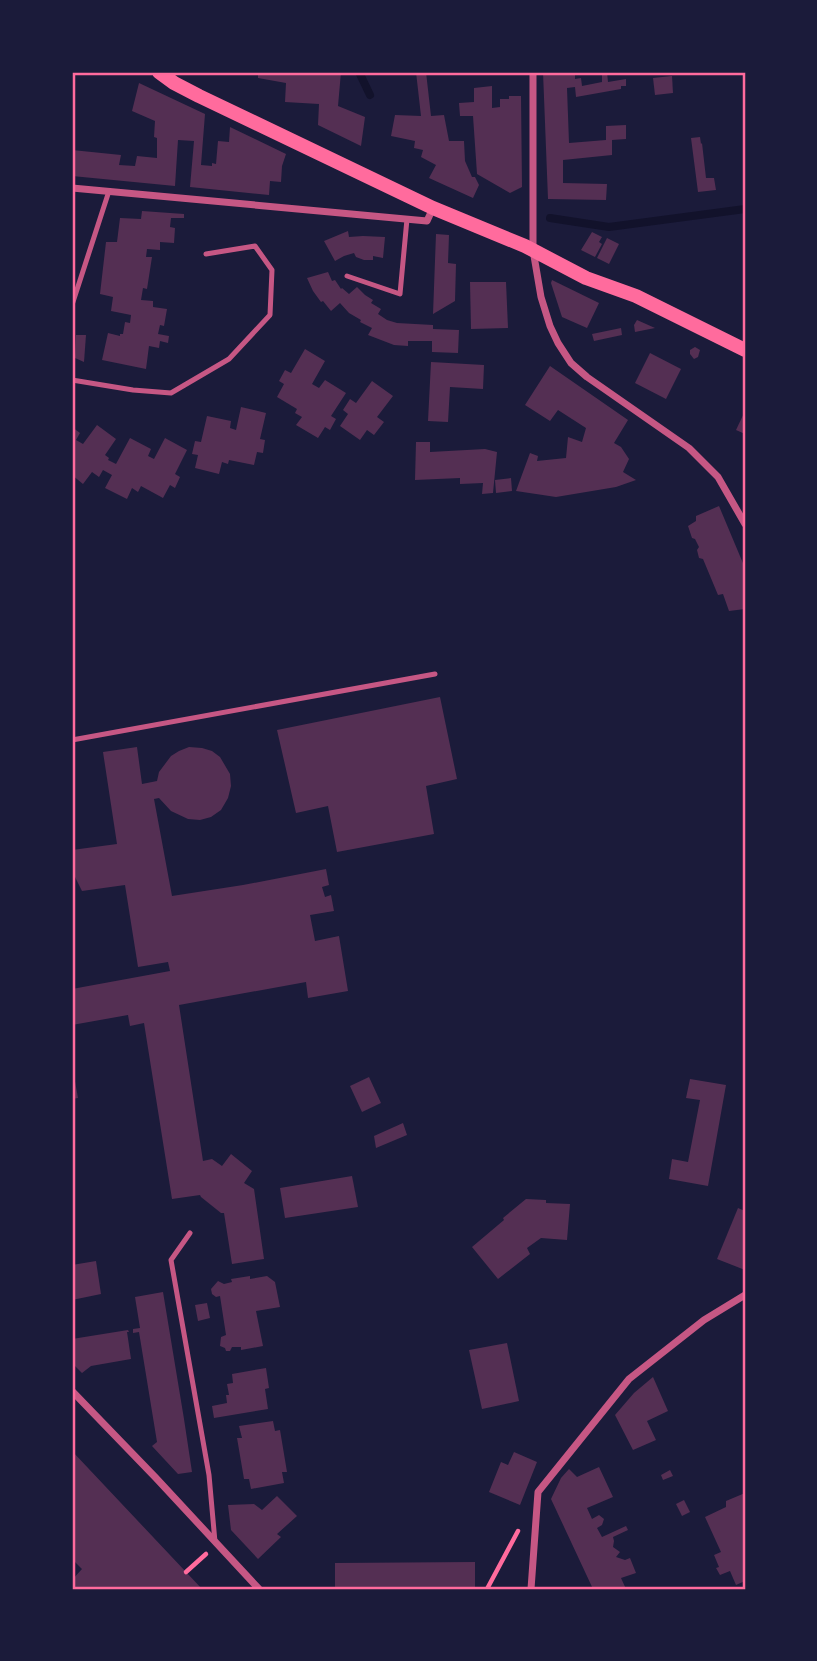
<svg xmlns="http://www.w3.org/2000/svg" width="817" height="1661" viewBox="0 0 817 1661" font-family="Signika,sans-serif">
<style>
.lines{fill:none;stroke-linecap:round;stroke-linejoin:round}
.stream{stroke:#12122b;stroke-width:8}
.building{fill:#542f53}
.path{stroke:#ff6b9d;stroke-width:4.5}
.service{stroke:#c65784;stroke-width:5}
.minor{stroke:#c65784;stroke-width:7}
.secondary{stroke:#ff6b9d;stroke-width:14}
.neatline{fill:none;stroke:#ff6b9d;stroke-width:2.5}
</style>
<rect width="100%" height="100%" fill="#1b1b3a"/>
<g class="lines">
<g class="stream">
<path d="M359,72L370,95"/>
<path d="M550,218L609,227L745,209"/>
</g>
</g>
<g class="building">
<path d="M258,72H341L338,106L365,117L361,146L318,125L319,104L285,102L286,83L258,78Z"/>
<path d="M416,72H426L431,116L444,115L449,141H464L465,161L472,177H475L479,185L473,198L429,178L436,165L421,157L423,150L414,148L415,141L391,136L395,115L421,116Z"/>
<path d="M473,72H491V74L473,75Z"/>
<path d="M543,72H575V79L581,78L582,86L602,82V72H607L608,82L626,79V86H621V89L576,97L575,87L567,88L569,143L606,140V126L626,125V139L612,140V155L563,160V183L607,184L606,200L548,199Z"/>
<path d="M672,76L673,93L655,95L653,78Z"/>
<path d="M139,83L205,114L201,165L212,166V163L216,164L218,141L229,142L230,127L286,154L282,166L281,182L270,181L269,195L190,187L194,141L178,140L175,186L72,176V150L121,155L119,165L135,166L137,156L157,158V138L154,137L155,121L132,111Z"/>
<path d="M492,86V108L500,107V99H509V96H521L522,187L510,193L477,174L473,116H460L459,103L474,102V88Z"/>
<path d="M700,137L701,144L702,143L706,178H714L716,190L698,192L691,138Z"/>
<path d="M142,211L184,214V218H171L170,227L175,228L174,243L160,242V250L147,249L146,257H152L147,289L143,288L141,300L153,301V307L167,309L164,326L160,325L158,334L169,336L168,343L160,341L159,348L149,346L146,369L102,360L108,333L120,336V334H123L125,322L130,323L131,315L111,311L113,297L100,294L106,242H117L120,218L141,219Z"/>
<path d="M348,231L349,237L363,236L385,237L383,258L373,256V260H364L356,257L354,253L344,256L335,261L324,241Z"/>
<path d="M592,232L602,237L599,242L602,244L595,257L581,250Z"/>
<path d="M436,234L449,235L448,263L456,264L455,301L433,314Z"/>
<path d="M607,238L619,244L609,264L597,258Z"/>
<path d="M328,272L332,281L335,280L341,289L342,288L349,294L357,287L365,295L373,300L371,303L381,309L378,314L387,320L397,323L433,325V329L459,330L458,353L432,352V341H408V346L394,345L368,335L372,328L360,322L361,320L349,313L340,303L331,311L323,301L321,302L313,291L307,278Z"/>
<path d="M552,280L599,303L587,328L562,317L551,283Z"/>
<path d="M470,282H506L508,328L471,329Z"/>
<path d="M637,320L655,328L635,332L634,325Z"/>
<path d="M621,328L622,335L594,341L592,334Z"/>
<path d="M76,335H86L84,362L75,358Z"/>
<path d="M695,347L700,350L698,357L694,359L690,354V350Z"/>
<path d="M305,349L325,361L312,384L319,388L325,380L346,393L331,416L336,419L330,430L325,427L318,438L296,425L302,417L295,413L297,409L277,397L284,384L279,381L285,370L291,373Z"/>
<path d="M650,353L681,369L666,399L635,383Z"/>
<path d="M431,362L484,365L483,389L450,387L448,422L428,421Z"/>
<path d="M550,366L628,420L614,443L621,447L629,459L623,472L636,480L616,487L556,497L516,491L530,453L538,456L537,461L566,458L568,437L582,442L586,428L558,410L550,421L525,405Z"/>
<path d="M372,381L393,396L377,417L384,422L374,435L367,430L360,440L340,426L348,414L343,410L350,399L356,403Z"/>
<path d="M241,407L266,413L260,439L265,440L263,453L257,452L254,465L229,460L228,464L222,462L219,474L195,468L198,455L192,454L195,441L201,442L207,416L231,421L230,428L236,430Z"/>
<path d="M745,411V434L736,430Z"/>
<path d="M97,425L116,439L105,455L109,458L108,460L116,464L130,438L151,449L148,456L154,459L165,438L187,450L175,474L180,477L175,488L170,485L163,498L141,486L138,492L132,488L127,499L105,488L112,475L103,470L99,477L92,472L83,484L72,475V427L80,433L76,440L83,444Z"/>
<path d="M416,442H430V452L485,449L497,452L493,493L482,494L483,483L460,484V478L415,480Z"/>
<path d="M511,478L512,491L496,493L495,480Z"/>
<path d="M719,506L745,568V609L729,611L723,594L718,595L703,559L699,558L697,550L699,547L695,539L692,538L688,526L696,521V516Z"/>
<path d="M440,697L457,779L426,786L434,834L337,852L328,806L296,813L277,730Z"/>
<path d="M137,747L142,784L157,781L159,772L171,756L179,751L189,747L202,748L212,751L220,757L230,774L231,786L228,798L221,810L211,817L200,820L188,819L171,811L159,798L154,799L172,896L243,885L326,869L329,885L322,887L325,897L331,895L334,911L310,915L315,941L339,936L348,991L308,998L306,982L179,1005L203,1161L212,1159L222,1166L231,1154L252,1171L244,1183L254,1189L264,1259L232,1264L224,1213H221L201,1197L200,1195L172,1199L144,1023L130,1026L128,1015L72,1025V989L170,971L168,962L138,967L125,885L82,891L72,871V850L117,844L103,752Z"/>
<path d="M72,1070H73L78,1098L72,1099Z"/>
<path d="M369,1077L381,1103L362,1112L350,1086Z"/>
<path d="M690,1079L726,1085L708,1186L669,1179L672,1159L688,1162L700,1100L686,1098Z"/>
<path d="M403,1123L407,1135L376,1148L374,1136Z"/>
<path d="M352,1176L358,1207L285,1218L280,1188Z"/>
<path d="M526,1199L546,1200V1203L570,1204L567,1240L541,1238L527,1248L530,1254L498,1279L472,1247L504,1220L503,1218Z"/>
<path d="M738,1208L745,1211V1270L717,1259Z"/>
<path d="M96,1261L101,1294L72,1300V1265Z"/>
<path d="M250,1276V1279L267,1276L275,1282L280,1307L256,1311L263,1346L241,1350V1347H232L230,1351H226L225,1348L220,1346L221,1337L226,1335L220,1296L216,1297L212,1294L211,1289L218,1281L224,1284L232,1282L231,1279Z"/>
<path d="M163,1292L184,1419L192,1472L178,1474L152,1446L157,1442L139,1332L133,1333V1329L140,1328L135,1297Z"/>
<path d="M207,1303L210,1318L198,1321L195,1305Z"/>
<path d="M128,1330L129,1332H127L131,1359L91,1366L82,1373L72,1363V1339Z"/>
<path d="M507,1343L519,1401L482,1409L469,1350Z"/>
<path d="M266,1368L269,1388L265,1389L268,1409L214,1418L212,1406L227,1403L226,1395H229L227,1384L233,1383L232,1374Z"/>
<path d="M653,1377L668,1411L647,1421L656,1440L633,1450L615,1415L634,1393Z"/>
<path d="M273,1421L275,1431L280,1430L287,1472H282L284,1483L251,1489L249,1479H244L237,1438H242L239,1426Z"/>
<path d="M72,1451L202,1589H72V1580L82,1569L72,1559Z"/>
<path d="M514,1452L537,1462L520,1505L489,1492L501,1462L508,1465Z"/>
<path d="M599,1467L613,1497L587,1508L592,1519L599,1515L604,1519L602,1525L597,1528L602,1537L626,1526L628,1530L613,1537L614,1541L613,1547L620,1552L616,1557L625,1560L630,1558L636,1573L621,1578L626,1589H593L551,1499L561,1478L569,1469L577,1477Z"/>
<path d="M670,1470L673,1476L663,1480L661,1475Z"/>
<path d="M745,1493V1581L736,1585L730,1571L720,1575L716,1568L719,1567L714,1555L721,1552L705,1517L726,1507V1501Z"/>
<path d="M277,1496L297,1516L277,1534L281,1537L258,1559L231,1530L228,1505L254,1504L262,1510Z"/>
<path d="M684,1500L690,1512L682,1516L676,1504Z"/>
<path d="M475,1562V1589H335V1563Z"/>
</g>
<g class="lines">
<g class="path">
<path d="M186,1572L206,1554"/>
<path d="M487,1589L518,1531"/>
</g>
<g class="service">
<path d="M347,276L400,294L407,219"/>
<path d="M72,305L109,191"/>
<path d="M72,380L133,390L171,393L229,359L270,315L272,270L255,246L206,254"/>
<path d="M72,740L435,674"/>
<path d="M190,1233L171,1260L209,1475L215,1542"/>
</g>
<g class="minor">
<path d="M533,72V250L541,297L550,326L558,343L571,363L587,377L689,448L718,477L745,524"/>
<path d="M72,188L427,221L433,208"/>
<path d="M72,1391L156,1478L259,1589"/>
<path d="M531,1589L538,1492L629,1379L704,1320L745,1295"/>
</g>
<path class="secondary" d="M159,72L174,83L199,96L433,208L525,246L586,278L636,296L745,350"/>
</g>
<rect width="817" height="1661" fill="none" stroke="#1b1b3a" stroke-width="147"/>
<rect x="74" y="74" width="670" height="1514" class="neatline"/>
</svg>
